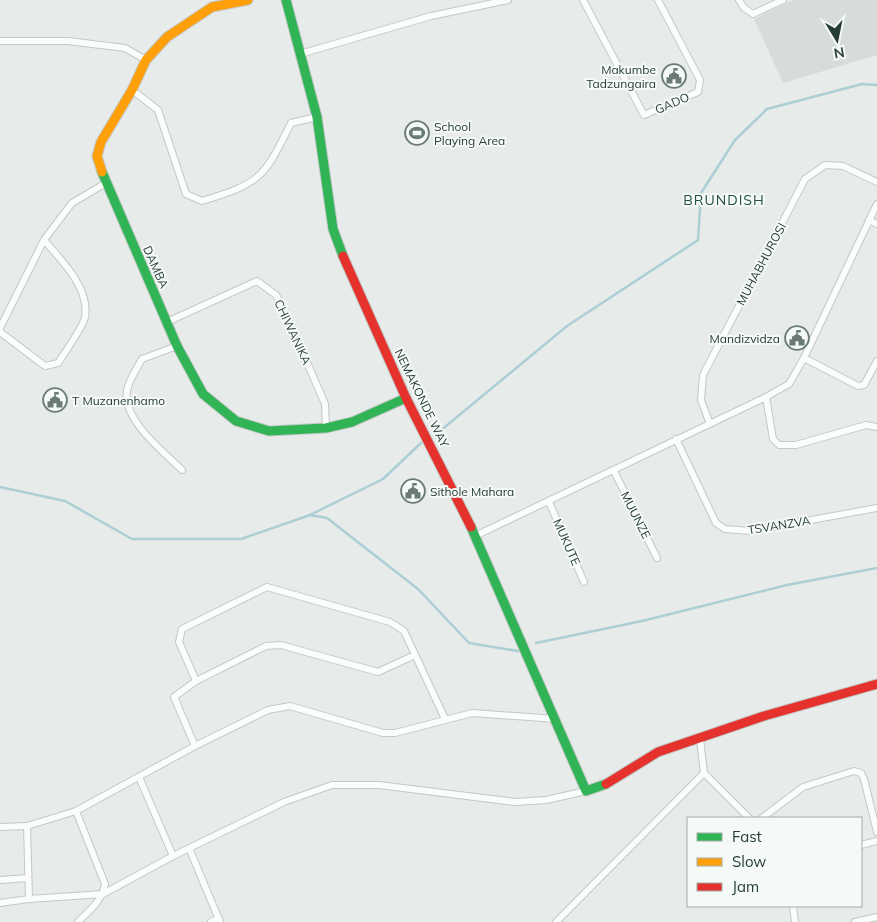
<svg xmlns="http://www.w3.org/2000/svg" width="877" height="922" viewBox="0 0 877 922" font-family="Mulish,sans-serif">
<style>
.built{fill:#d5dcd9}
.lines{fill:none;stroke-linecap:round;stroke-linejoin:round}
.stream{stroke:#accfd5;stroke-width:2.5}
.street-casing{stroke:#c4c8c6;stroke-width:8}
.fast-casing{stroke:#c2c8c6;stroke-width:11}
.slow-casing{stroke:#c2c8c6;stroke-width:11}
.jam-casing{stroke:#c2c8c6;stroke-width:11}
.street{stroke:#fbfcfc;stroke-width:6}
.fast{stroke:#30b455;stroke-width:9}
.slow{stroke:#ff9f0a;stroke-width:9}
.jam{stroke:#e5322d;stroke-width:9}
.labels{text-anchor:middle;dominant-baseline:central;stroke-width:4;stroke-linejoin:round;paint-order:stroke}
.poi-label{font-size:12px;fill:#263d37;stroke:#f5f9f7;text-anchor:start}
.street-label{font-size:12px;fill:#263d37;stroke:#f5f9f7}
.neighbourhood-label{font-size:14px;letter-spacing:1px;fill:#234e44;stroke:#f5f9f7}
</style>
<rect width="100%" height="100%" fill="#e7ebe9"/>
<path class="built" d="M793,0H877V55L783,83L754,19Z"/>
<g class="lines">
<g class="stream">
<path d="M434,436L567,326L698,240L701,193L735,140L767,109L862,84L877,85"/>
<path d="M0,487L65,501L132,539H241L310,515L383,479L421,443"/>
<path d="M310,515L327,518L418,589L469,643L518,651"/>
<path d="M536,643L642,621L787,585L877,568"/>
</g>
<g class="street-casing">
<g id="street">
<path d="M583,0L644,115L698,92L700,80L658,0"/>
<path d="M739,0L744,8L753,14L783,0"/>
<path d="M0,41H68L125,48L146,60"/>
<path d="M300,54L431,16L508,0"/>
<path d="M132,90L158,110L186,194L202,201C261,183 264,178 291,123L317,117"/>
<path d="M869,220L877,224"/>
<path d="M167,322L257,281L276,295L283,307L325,404L326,428"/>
<path d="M0,328L44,240L72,203L106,183"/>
<path d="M0,332L45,366L58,363C64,354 84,325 85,317C90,288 61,260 44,240"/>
<path d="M177,346L142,359C137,368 129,380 127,390C122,420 163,451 182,470"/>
<path d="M804,358L858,386L864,385L877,361"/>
<path d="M766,397L773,439L779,445H796L866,425L877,427"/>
<path d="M710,424L701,400L703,375L805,179L825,165L843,166L877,182"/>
<path d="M676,439L716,523L725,529L751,531L877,508"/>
<path d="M614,471L657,558"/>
<path d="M549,502L584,582"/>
<path d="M475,536L766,397L789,384L804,358L877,204"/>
<path d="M196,681L179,642L182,629L267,587L390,622L404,631L445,719"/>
<path d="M195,746L174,697L196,681L266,646L281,645L378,672L415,655"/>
<path d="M704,773L749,818"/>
<path d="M139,777L173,856"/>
<path d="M76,811L105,884C102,901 90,910 78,922"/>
<path d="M762,818L803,787L854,771L861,773L864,779L877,832"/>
<path d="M27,826L29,899"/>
<path d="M0,827L27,826L76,811L195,746L268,710L290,706L383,733H395L472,713L556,719"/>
<path d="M861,845L877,841"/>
<path d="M189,848L220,922"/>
<path d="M0,880L28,878"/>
<path d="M0,903L29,899L103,894L173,856L284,802L332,785H379L515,802L546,800L586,791"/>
<path d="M793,906L795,922"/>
<path d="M211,922L219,918"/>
<path d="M556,922L704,773L700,739"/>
<path d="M855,922L877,917"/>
</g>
</g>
<g class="fast-casing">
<g id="fast">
<path d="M286,0L317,117L333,229L343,256"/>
<path d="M102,172L177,346L203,394L236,421L269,431L326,428L352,422L406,398"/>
<path d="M471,527L586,791L606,784"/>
</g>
</g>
<g class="slow-casing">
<path id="slow" d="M102,172L97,156L101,142L132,90L146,60L167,37L212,7L248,0"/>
</g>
<g class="jam-casing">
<g id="jam">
<path d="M343,256L406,398L471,527"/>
<path d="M606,784L658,752L764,716L877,684"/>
</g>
</g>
<use href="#street" class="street"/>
<use href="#fast" class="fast"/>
<use href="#slow" class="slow"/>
<use href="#jam" class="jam"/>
</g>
<defs>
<g id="civic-ring" transform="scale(1.25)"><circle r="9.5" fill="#f5f9f7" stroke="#6a7a75" stroke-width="1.5"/><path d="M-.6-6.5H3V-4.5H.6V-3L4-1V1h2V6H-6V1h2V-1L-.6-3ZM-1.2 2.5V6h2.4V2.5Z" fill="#6a7a75"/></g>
<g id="stadium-ring" transform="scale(1.25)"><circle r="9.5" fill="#f5f9f7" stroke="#6a7a75" stroke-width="1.5"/><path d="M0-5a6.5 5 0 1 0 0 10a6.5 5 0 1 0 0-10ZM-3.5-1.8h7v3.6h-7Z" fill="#6a7a75"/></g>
</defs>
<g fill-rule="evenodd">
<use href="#civic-ring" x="674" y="76"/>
<use href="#stadium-ring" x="417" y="133"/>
<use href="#civic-ring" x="797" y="338"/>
<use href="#civic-ring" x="55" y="400"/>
<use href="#civic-ring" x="413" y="491"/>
</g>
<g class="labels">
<g class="poi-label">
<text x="656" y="69" text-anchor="end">Makumbe<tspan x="656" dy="14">Tadzungaira</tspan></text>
<text x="434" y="126">School<tspan x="434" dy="14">Playing Area</tspan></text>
<text x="780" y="338" text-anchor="end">Mandizvidza</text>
<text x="72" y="400">T Muzanenhamo</text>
<text x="430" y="491">Sithole Mahara</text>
</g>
<g class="street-label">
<text transform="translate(672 103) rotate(-23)">GADO</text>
<text transform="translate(761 264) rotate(-62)">MUHABHUROSI</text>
<text transform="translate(156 267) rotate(66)">DAMBA</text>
<text transform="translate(293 332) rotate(65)">CHIWANIKA</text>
<text transform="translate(422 398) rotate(64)">NEMAKONDE WAY</text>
<text transform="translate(636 515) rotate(63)">MUUNZE</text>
<text transform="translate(779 525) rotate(-9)">TSVANZVA</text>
<text transform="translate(567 542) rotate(66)">MUKUTE</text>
</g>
<g class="neighbourhood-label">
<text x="724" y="200">BRUNDISH</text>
</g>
</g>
<rect x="687" y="817" width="175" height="90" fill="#f5f9f7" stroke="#a2aeaa"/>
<rect x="697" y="833" width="25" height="8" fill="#30b455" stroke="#a2aeaa"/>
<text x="732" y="842" font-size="15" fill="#263d37">Fast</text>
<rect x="697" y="858" width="25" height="8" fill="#ff9f0a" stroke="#a2aeaa"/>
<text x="732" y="867" font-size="15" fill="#263d37">Slow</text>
<rect x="697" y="883" width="25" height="8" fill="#e5322d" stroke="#a2aeaa"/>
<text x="732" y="892" font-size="15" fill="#263d37">Jam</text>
<g transform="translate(837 40) rotate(170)" stroke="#f5f9f7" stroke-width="4" paint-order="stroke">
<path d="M0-4L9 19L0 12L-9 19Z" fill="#263d37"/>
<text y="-8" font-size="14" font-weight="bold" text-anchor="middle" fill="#263d37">N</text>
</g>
</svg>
